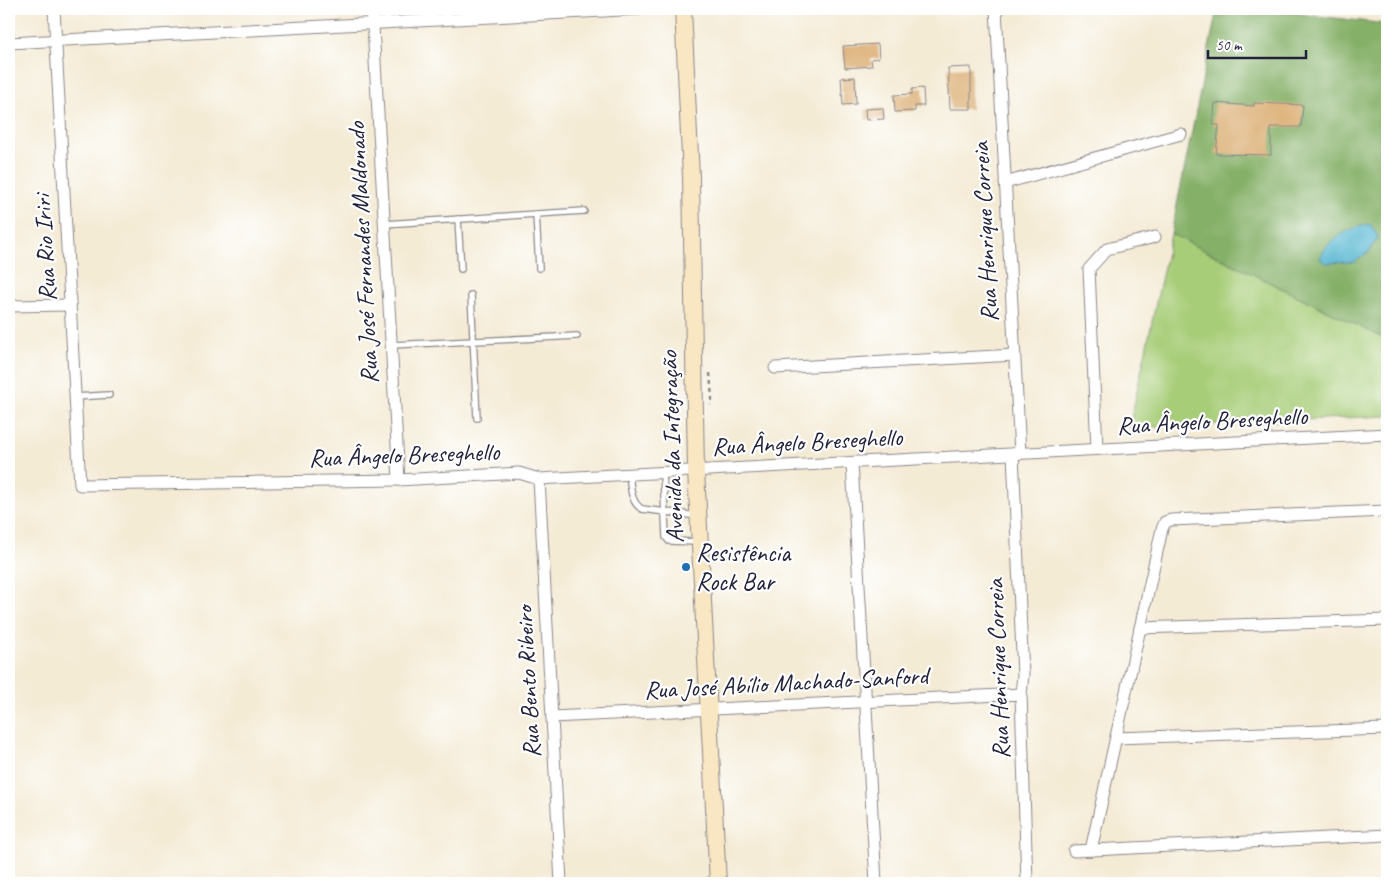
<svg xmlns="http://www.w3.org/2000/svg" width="1396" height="892" viewBox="0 0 1396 892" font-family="Caveat,sans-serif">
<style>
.green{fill:#a7cd78;stroke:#64785a}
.forest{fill:#85b068;stroke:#546952}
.water{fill:#50b3cf;stroke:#396a85}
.building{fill:#dcaf74}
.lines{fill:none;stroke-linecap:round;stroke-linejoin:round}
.service-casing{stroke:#8b8688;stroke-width:8}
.minor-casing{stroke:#8b8688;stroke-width:13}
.secondary-casing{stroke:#8b8688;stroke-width:18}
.path{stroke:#8b8688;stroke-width:2.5;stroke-dasharray:4 4;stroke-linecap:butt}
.service{stroke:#fff;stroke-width:5.5}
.minor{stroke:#fff;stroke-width:11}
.secondary{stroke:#f9e7c3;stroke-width:16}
.poi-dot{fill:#1f6fb2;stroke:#fff;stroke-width:2}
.labels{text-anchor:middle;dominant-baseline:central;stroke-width:4.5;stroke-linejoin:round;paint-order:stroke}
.street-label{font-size:25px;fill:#22223b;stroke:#fff}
.poi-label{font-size:25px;fill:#22223b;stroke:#fff;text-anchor:start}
</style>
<rect width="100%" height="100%" fill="#fff"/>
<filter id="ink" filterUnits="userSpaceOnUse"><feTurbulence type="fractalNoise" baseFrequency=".02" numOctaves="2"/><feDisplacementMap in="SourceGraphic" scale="10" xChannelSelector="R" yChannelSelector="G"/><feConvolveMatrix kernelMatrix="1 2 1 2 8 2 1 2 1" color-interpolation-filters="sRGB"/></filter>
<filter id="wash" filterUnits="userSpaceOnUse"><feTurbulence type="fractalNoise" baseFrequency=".0096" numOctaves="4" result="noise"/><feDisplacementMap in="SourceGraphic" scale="20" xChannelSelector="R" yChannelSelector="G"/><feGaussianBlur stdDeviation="1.12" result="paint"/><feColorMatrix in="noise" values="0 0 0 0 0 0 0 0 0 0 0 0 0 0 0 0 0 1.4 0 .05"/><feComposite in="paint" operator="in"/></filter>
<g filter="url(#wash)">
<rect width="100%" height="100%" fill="#f4ebd5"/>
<path class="green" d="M1171,234L1387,340V416L1129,428Z"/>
<path class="forest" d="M1217,9H1257L1387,24V340L1171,234Z"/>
<path class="water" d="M1370,224L1378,236L1370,251L1355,262L1326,263L1320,259C1326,239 1350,228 1370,224Z"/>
<g id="blocks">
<g class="building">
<path d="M878,44L879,58L871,59L872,66L845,68L843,46Z"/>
<path d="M971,67V109H950L948,68Z"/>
<path d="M855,77L856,104L843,105L841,78Z"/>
<path d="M923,88L924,106H915V111L895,112L894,95L912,94V89Z"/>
<path d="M1215,103L1254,106V103L1303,105L1301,127H1271V155L1216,154L1219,125H1213Z"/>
<path d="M883,108L884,119L866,120L865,109Z"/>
</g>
</g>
</g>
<g filter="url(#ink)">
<use href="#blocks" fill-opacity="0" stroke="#8b8688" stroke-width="1"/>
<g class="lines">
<g class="service-casing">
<g id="service">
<path d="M536,214L539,268"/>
<path d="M458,219L461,269"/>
<path d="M384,224L584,211"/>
<path d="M471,295L477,418"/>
<path d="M391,345L577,336"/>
<path d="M75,397L109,395"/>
<path d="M663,473L666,537L669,541L698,542"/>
<path d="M629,474C631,487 630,502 642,509L698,516"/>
</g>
</g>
<g class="minor-casing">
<g id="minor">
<path d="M54,9L80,485L399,480L519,473L539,479L1387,434"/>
<path d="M372,9L399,480"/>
<path d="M996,9L1020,453"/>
<path d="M9,43L640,9"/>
<path d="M1005,183L1181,134"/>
<path d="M9,306L70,305"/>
<path d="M775,368L1015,355"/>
<path d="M1097,449L1089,269L1107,249L1155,237"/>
<path d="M1013,454L1023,675L1021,694L1027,883"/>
<path d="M852,463L876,883"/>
<path d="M539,479L561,883"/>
<path d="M1140,628L1387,620"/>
<path d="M552,717L1021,694"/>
<path d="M1116,738L1387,729"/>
<path d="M1091,850L1162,529L1165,522L1171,520L1387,511"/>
<path d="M1074,851L1387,835"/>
</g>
</g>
<g class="secondary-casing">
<path id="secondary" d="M683,9L691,177L696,471L718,883"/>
</g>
<path class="path" d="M710,373L712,399L710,405"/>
<use href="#service" class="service"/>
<use href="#minor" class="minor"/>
<use href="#secondary" class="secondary"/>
</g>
</g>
<circle class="poi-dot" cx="686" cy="567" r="5"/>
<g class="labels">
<g class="street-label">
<text transform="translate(985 232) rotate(-93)">Rua Henrique Correia</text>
<text transform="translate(45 248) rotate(-93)">Rua Rio Iriri</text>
<text transform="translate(363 253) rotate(-93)">Rua José Fernandes Maldonado</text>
<text transform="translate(1212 421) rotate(-3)">Rua Ângelo Breseghello</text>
<text transform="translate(807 442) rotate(-3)">Rua Ângelo Breseghello</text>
<text transform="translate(672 447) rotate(-92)">Avenida da Integração</text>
<text transform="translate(404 455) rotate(-2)">Rua Ângelo Breseghello</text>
<text transform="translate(998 669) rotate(-92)">Rua Henrique Correia</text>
<text transform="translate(528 682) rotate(-93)">Rua Bento Ribeiro</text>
<text transform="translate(786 683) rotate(-3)">Rua José Abílio Machado-Sanford</text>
</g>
<g class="poi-label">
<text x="696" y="553">Resistência<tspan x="696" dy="29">Rock Bar</tspan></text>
</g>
</g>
<rect width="1396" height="892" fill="none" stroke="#fff" stroke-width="30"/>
<path d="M1208 50v8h98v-8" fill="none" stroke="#22223b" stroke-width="2.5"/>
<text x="1216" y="50" font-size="15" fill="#22223b" stroke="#ffffff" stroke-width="4" paint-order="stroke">50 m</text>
</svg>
